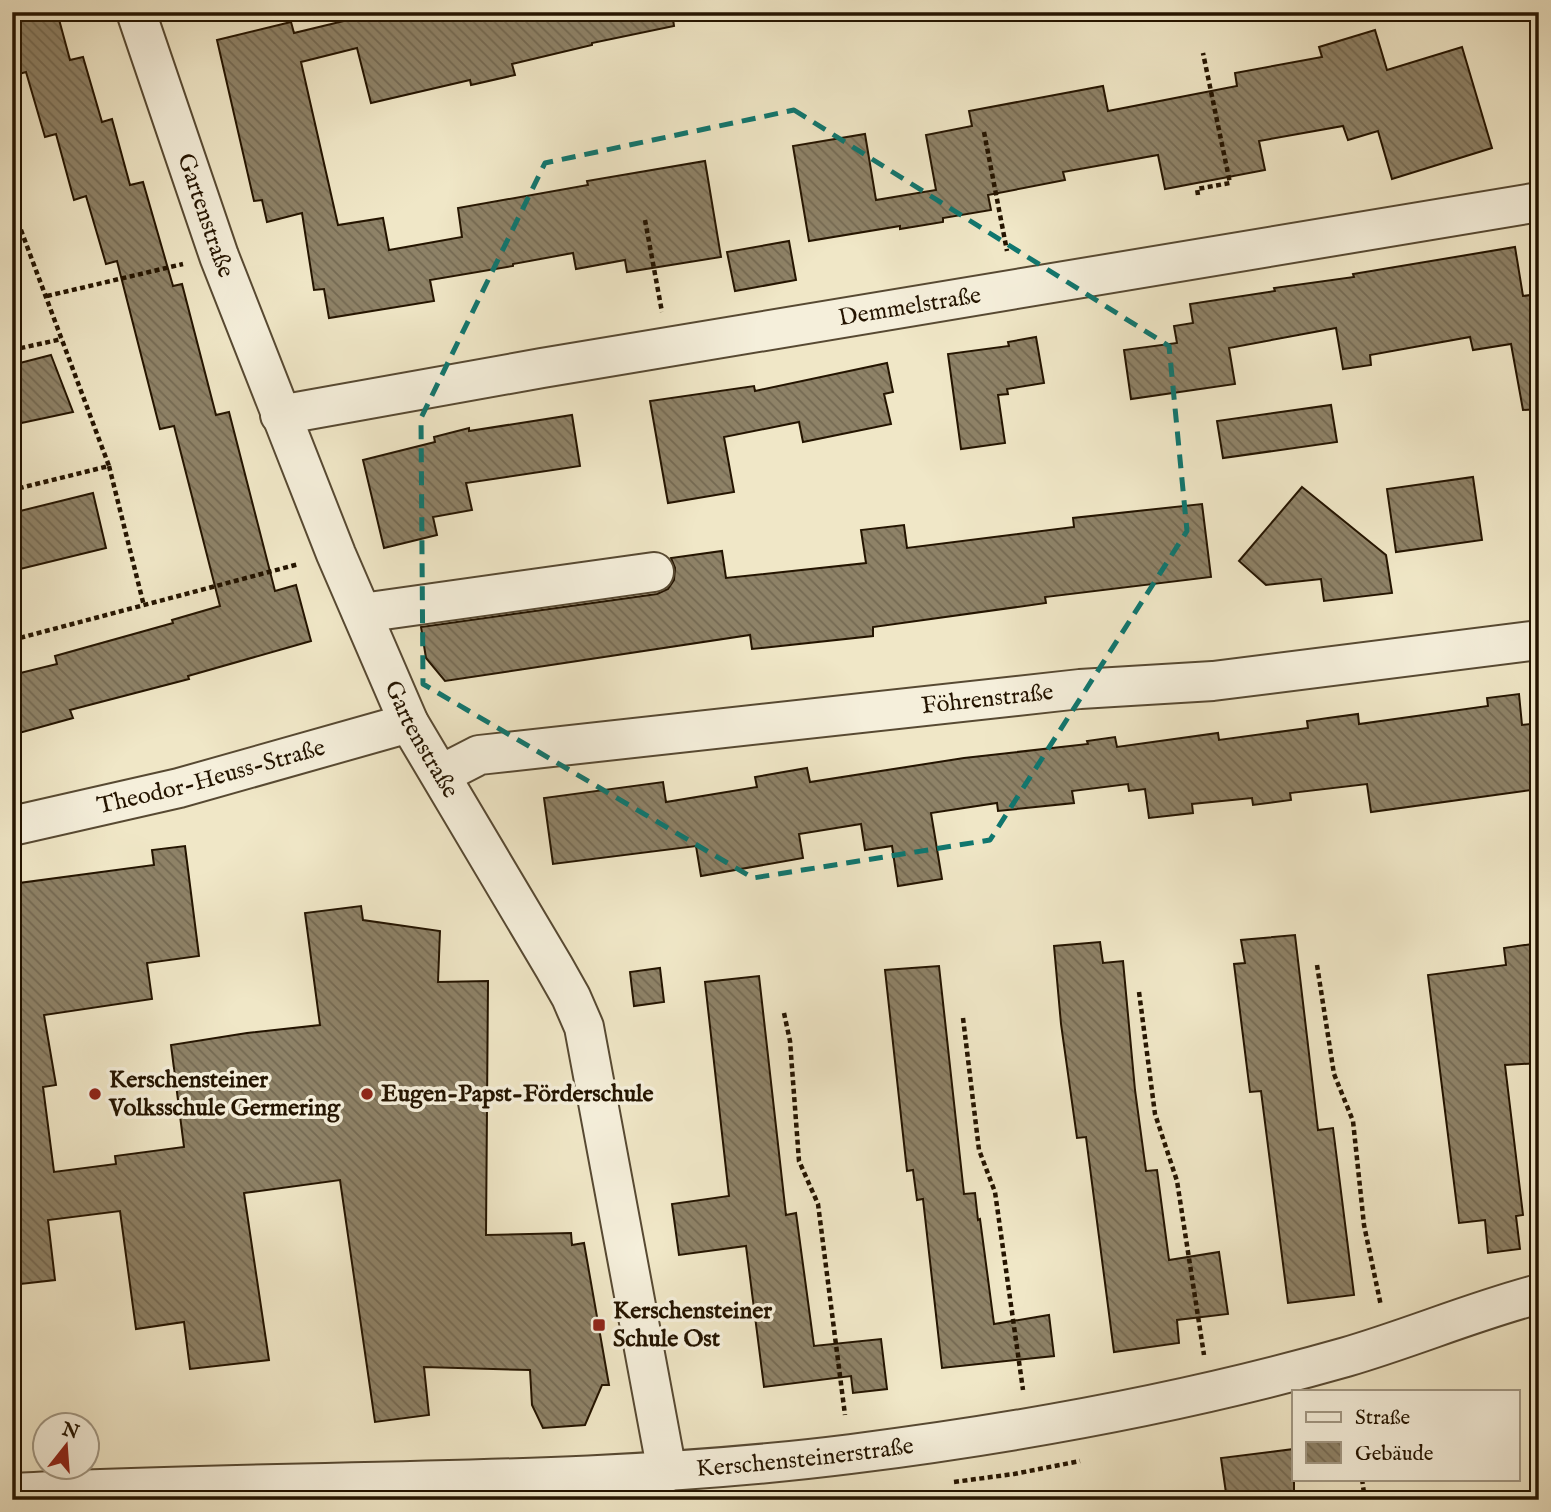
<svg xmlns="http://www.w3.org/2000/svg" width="1551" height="1512" viewBox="0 0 1551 1512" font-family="'IM FELL English',serif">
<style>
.building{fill:url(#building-back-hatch);stroke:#241400;stroke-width:2}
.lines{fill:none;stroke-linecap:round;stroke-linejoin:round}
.minor-casing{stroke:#574932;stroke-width:42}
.path{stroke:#241400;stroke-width:4.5;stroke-dasharray:5 3.5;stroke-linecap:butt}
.minor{stroke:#f5efdb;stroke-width:38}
.marked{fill:none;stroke:#0f766e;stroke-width:5;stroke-dasharray:14 9;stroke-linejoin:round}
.poi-dot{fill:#8f2418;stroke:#f5efdb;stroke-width:2.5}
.labels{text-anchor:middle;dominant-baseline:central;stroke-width:7;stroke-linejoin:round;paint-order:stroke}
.street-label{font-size:24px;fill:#241400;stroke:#f5efdb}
.poi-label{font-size:24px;font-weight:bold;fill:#241400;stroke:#f5efdb;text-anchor:start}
</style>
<defs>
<pattern id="building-back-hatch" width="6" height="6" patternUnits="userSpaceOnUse" patternTransform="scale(1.75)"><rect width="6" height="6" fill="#8e8267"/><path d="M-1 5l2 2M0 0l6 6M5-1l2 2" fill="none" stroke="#746952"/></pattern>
</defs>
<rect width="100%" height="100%" fill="#f0e7c7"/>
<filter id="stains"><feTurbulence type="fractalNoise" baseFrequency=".00286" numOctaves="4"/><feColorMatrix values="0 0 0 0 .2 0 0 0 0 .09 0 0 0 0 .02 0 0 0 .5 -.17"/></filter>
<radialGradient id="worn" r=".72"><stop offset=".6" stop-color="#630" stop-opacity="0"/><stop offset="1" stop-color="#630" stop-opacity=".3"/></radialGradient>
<g class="building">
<path d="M12,12H57L70,60L83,57L102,122L112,119L130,185L143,182L173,286L182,284L216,415L229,412L275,591L296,585L311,641L188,676L189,679L70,710L73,718L12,735V675L57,664L55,656L173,623L172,620L220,606L174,426L160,429L117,261L106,264L86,196L74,200L56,134L45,137L26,72L12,76Z"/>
<path d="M381,12H672L674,26L592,43V45L512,64L515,75L471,85L470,80L371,103L357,48L301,62L338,225L383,218L389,250L462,237L458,208L588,185L587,181L705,161L721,257L627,272L625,260L576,269L573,253L513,264V266L430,280L434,301L329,318L324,289L314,290L302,213L267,222L262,200L254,201L217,40L291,22L294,33Z"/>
<path d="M1375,30L1387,70L1462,47L1492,148L1392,179L1378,131L1348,140L1343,126L1259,141L1265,170L1165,189L1158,155L1063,172L1065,180L988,195L991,210L943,218V222L900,229V226L809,241L793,146L865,134L876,200L936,190L926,135L972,126L969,111L1103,86L1108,111L1237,86L1235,73L1322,57L1319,47Z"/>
<path d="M789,241L796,280L735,291L727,252Z"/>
<path d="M1515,247L1523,296L1539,294V409L1523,410L1511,344L1473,350L1470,337L1370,355L1371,365L1343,369L1336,328L1229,348L1235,384L1131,399L1124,350L1177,343L1174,326L1193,323L1190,304L1275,291L1274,288L1354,277L1353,274Z"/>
<path d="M1036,337L1044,383L1007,389L1008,394L998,395L1005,443L961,449L948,354L1009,346L1008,342Z"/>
<path d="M51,355L73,412L12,425V365Z"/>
<path d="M887,363L893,392L884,394L891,424L803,442L799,422L724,437L734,492L668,503L650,401L754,386L755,391Z"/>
<path d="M1331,405L1337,442L1223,458L1217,421Z"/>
<path d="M572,415L580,466L466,483L472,510L433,517L437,535L384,548L363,460L435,442L434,437L469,428V431Z"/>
<path d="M1473,477L1482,540L1396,552L1387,489Z"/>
<path d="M1302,487L1386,555L1392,593L1324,601L1321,579L1266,585L1239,561Z"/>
<path d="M93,493L106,548L12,571V513Z"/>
<path d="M1202,504L1211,577L1045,597L1046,603L873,627V636L752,649L750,635L445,681L426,658L421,627L657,594L668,589L674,580L675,568L671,558L722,551L726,578L866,563L861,530L904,525L907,548L1074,527L1073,518Z"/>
<path d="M1519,694L1522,725L1539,723V789L1371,812L1367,784L1290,793L1291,800L1253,805L1252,798L1192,804L1193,813L1149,818L1145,789L1129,791L1128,784L1072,791L1074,803L998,811L997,803L931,813L942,879L898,886L892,846L865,850L861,824L799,834L803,858L701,876L696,846L553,864L544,798L663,782L666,802L757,787L755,777L807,768L810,782L964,758L1088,744L1087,741L1115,737L1117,747L1218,733L1219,740L1308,728L1307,721L1328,718L1358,714L1359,724L1488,706L1487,698Z"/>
<path d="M185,846L199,956L147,963L152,999L44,1015L56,1085L43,1087L54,1172L116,1164L115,1156L184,1147L171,1045L247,1033L320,1025L305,913L361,906L363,920L440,931L438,982L488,981L486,1235L571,1233L572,1245L584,1243L609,1385H602L585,1425L543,1428L532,1405L530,1370L424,1367L429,1415L375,1422L340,1180L244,1193L269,1360L190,1369L184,1322L136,1329L120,1211L48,1220L55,1280L12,1285V884L154,865L152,850Z"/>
<path d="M1295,935L1318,1130L1333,1128L1354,1295L1288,1303L1261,1091L1250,1092L1234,964L1245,963L1241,940Z"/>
<path d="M1100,942L1103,963L1123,961L1135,1090L1146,1171L1157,1170L1169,1260L1219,1252L1228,1314L1177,1320L1179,1343L1114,1352L1086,1137L1077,1138L1061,1024L1054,946Z"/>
<path d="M1539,943V1063L1505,1065L1523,1215L1516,1216L1520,1249L1488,1253L1485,1220L1459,1223L1428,975L1506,965L1504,948Z"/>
<path d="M939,966L964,1194L975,1193L978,1220L980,1219L994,1324L1049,1315L1054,1356L942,1368L923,1199L917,1200L913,1170L907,1171L885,970Z"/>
<path d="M660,968L664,1002L634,1006L630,972Z"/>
<path d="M759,976L786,1215L796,1213L814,1346L881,1339L887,1389L853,1393L851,1376L764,1387L746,1246L679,1255L672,1204L729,1196L705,982Z"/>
<path d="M1294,1449V1500H1227L1221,1458Z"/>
</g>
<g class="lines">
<g class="minor-casing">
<g id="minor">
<path id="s1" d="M136,12L219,256L336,554L409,723L554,967L571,997L584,1027L667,1472"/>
<path id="s2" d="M280,415L542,368L1539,202"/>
<path d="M362,613L654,572"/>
<path id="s3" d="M442,774L479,755L1080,689L1213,681L1539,640"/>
<path id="s4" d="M12,826L179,788L409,723"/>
<path id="s5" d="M12,1493C292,1477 573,1489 851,1454C1018,1433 1185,1403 1346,1357C1411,1338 1474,1311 1539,1294"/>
</g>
</g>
<g class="path">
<path d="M984,132L1007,251"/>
<path d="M1198,195L1197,189L1230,183L1203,53"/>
<path d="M12,206L109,466L12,490"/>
<path d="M645,220L662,312"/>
<path d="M47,296L183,264"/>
<path d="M12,350L62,339"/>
<path d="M109,466L144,606"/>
<path d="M12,640L299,564"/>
<path d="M1317,965L1334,1074L1353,1121L1364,1225L1381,1306"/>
<path d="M1139,992L1155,1114L1177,1181L1204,1355"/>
<path d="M784,1013L790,1041L799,1161L818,1204L845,1415"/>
<path d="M963,1018L979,1150L995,1192L1023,1390"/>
<path d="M1362,1479L1365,1500"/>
<path d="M954,1482L1014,1474L1080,1461"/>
</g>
<use href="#minor" class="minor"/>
</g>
<path class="marked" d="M794,110L1169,346L1187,531L990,840L753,878L423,684L421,418L545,163Z"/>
<g class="poi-dot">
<circle cx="95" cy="1094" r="7"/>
<circle cx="367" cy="1094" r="7"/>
<rect x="592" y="1318" width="14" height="14" rx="3.5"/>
</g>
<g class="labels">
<g class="street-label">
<text stroke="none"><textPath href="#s1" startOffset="215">Gartenstraße</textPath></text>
<text stroke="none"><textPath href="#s2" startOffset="639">Demmelstraße</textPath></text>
<text stroke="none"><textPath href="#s3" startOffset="553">Föhrenstraße</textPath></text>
<text stroke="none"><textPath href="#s1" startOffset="782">Gartenstraße</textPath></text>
<text stroke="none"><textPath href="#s4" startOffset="205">Theodor-Heuss-Straße</textPath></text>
<text stroke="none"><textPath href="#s5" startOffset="794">Kerschensteinerstraße</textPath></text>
</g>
<g class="poi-label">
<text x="109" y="1080">Kerschensteiner<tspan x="109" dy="28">Volksschule Germering</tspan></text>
<text x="381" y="1094">Eugen-Papst-Förderschule</text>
<text x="613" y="1311">Kerschensteiner<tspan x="613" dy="28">Schule Ost</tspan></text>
</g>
</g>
<rect width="1551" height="1512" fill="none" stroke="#f0e7c7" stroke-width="42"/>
<rect x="14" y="14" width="1523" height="1484" fill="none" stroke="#241400" stroke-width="3.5"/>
<rect x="21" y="21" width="1509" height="1470" fill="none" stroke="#241400" stroke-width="2"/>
<rect x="1292" y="1390" width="228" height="91" fill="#f5efdb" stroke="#a19783" stroke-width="2"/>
<rect x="1306" y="1412" width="35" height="10" fill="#f5efdb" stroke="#a19783" stroke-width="2"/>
<text x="1355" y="1424" font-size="21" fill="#241400">Straße</text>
<rect x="1306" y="1442" width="35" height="21" fill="url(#building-back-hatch)" stroke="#a19783" stroke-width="2"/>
<text x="1355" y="1460" font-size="21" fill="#241400">Gebäude</text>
<g transform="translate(66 1446) rotate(17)"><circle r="33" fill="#f5efdb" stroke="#a19783" stroke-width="2"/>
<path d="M0-5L12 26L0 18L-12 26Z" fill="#8f2418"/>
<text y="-10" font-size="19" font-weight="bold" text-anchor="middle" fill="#241400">N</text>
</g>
<rect width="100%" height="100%" filter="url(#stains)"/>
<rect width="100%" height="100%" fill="url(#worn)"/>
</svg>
